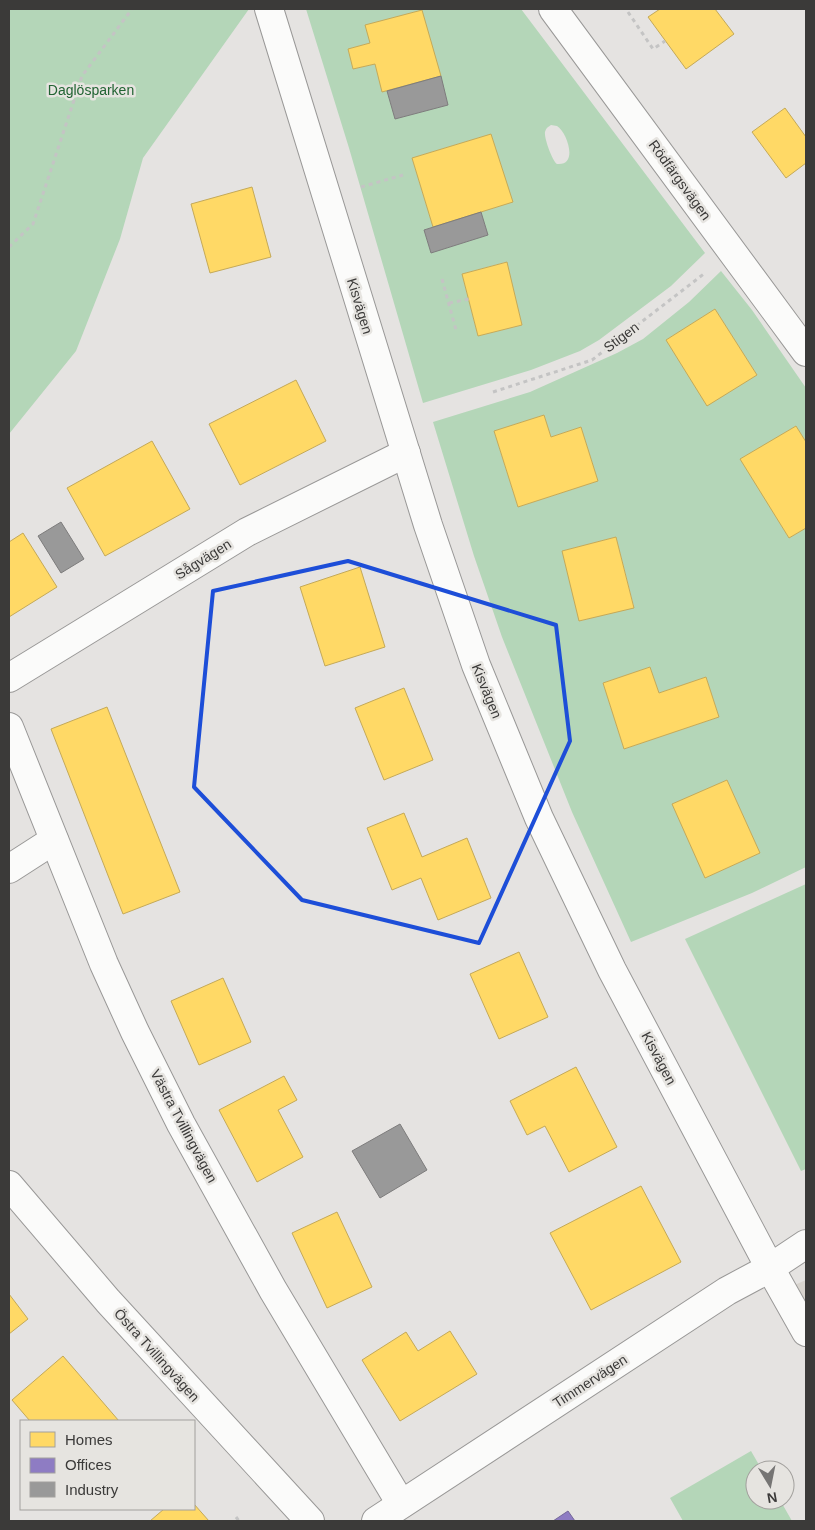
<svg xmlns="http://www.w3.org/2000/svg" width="815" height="1530" viewBox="0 0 815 1530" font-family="Arial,sans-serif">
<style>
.built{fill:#d8d4ce}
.green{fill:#b4d6b8;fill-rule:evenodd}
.homes{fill:#ffd966;stroke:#c4a958}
.offices{fill:#8e7cc3;stroke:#75689a}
.industry{fill:#999;stroke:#7d7c7c}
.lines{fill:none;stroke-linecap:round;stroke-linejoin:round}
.minor-casing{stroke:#999897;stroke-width:30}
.path{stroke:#c4c4c4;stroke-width:3;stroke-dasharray:4 4;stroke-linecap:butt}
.minor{stroke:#fbfbfa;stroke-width:28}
.marked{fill:none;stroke:#1d4ed8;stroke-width:4;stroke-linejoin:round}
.labels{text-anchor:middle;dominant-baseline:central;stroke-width:5;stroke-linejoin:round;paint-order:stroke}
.park-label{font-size:14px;fill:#226433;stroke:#e6e4e0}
.street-label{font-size:14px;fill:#3b3a39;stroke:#e6e4e0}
</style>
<rect width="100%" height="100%" fill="#e5e3e1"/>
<path class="built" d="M806,1280V1324L783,1290Z"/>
<g class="green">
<path d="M9,9H249L143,158L120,239L76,351L9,434Z"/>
<path d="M306,9H521L705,253L671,286L599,340L580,351L531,370L423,403L349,148ZM422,10L448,105L395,119L387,91H382L375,64L353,69L348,49L370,43L366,25ZM551,125L557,126C567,132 579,166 557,164C552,160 544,138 545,132C546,128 548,127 551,125ZM491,134L512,202L481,212L488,235L431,253L424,230L433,227L412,158ZM506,262L522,325L478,336L462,274Z"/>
<path d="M721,271L752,310L806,388V442L796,426L741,459L789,538L806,528V867L752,893L631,942L572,812L502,637L474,556L433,422L530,392L617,353L643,339L689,302ZM715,309L757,375L707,405L666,340ZM544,415L551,437L581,427L598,481L518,507L494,431ZM616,537L634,607L580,621L562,551ZM650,667L659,693L706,677L719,717L624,749L603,683ZM727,780L760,853L705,878L673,804Z"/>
<path d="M806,884V1169L801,1171L685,939Z"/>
<path d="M751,1451L762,1470H755V1500H780L792,1521H683L670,1498Z"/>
</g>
<g class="homes">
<path d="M660,9H715L734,34L686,69L648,17Z"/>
<path d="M422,10L441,76L382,92L375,64L353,69L348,49L370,43L365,25Z"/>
<path d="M785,108L806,137V163L786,178L752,132Z"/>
<path d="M491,134L513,202L433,227L412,158Z"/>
<path d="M252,187L271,257L210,273L191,204Z"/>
<path d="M507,262L522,325L478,336L462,274Z"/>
<path d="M715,309L757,375L707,406L666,340Z"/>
<path d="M296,380L326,441L240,485L209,424Z"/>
<path d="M544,415L551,437L581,427L598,481L518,507L494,431Z"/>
<path d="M796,426L806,442V528L789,538L740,459Z"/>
<path d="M152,441L190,509L105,556L67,488Z"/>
<path d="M23,533L57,587L9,617V542Z"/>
<path d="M616,537L634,608L579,621L562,551Z"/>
<path d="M360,567L385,647L325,666L300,587Z"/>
<path d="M650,667L659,693L706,677L719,717L624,749L603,683Z"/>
<path d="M404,688L433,760L384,780L355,708Z"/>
<path d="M107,707L180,892L123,914L51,729Z"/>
<path d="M727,780L760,853L705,878L672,804Z"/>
<path d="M404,813L422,857L467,838L491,898L438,920L421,878L392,890L367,828Z"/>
<path d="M519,952L548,1017L499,1039L470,974Z"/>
<path d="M223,978L251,1042L199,1065L171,1001Z"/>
<path d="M576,1067L617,1147L569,1172L545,1126L527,1135L510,1101Z"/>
<path d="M284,1076L297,1100L278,1110L303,1157L257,1182L219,1110Z"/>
<path d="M641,1186L681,1262L591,1310L550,1233Z"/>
<path d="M337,1212L372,1287L327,1308L292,1233Z"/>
<path d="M9,1294L28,1319L9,1334Z"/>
<path d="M450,1331L477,1374L400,1421L362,1360L406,1332L418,1351Z"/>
<path d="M63,1356L119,1421H30L12,1400Z"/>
<path d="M194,1504L209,1521H150L164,1509H194Z"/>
</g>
<path class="offices" d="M568,1511L575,1521H553Z"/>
<g class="industry">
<path d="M441,76L448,105L395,119L387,91Z"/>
<path d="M481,212L488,235L431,253L424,230Z"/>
<path d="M61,522L84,559L61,573L38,536Z"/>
<path d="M400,1124L427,1170L380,1198L352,1151Z"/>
</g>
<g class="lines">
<g class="minor-casing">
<g id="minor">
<path d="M269,9L428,525L476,665L539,818L612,970L770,1268L806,1332"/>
<path d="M553,9L806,352"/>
<path d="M9,678L247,532L406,453"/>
<path d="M9,727L104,964L135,1032L181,1124L273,1290L401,1504"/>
<path d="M9,869L54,840"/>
<path d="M9,1185L108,1301L310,1521"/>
<path d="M376,1521L727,1291L770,1268L806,1244"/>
</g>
</g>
<g class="path">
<path d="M628,12L653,49L665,41"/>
<path d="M361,187L403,175"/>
<path d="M9,247L33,224L82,76L132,9"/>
<path d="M442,279L456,330"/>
<path d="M449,303L469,299"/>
<path d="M493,392L592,360L705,273"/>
<path d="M236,1517L239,1521"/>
</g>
<use href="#minor" class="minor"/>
</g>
<path class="marked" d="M348,561L556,625L570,741L479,943L302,900L194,787L213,591Z"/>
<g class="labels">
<g class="park-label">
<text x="91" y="90">Daglösparken</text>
</g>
<g class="street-label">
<text transform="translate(680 180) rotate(54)">Rödfärgsvägen</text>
<text transform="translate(360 306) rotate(73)">Kisvägen</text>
<text transform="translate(621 337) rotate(-37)">Stigen</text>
<text transform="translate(203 559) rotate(-32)">Sågvägen</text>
<text transform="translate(487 691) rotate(68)">Kisvägen</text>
<text transform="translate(659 1058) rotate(62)">Kisvägen</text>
<text transform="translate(184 1126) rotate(62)">Västra Tvillingvägen</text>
<text transform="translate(157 1355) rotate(48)">Östra Tvillingvägen</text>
<text transform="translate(590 1381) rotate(-33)">Timmervägen</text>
</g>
</g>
<rect width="815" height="1530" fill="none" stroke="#3b3a39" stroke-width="20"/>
<rect x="20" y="1420" width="175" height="90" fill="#e6e4e0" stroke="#a2a09d"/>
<rect x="30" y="1432" width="25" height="15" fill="#ffd966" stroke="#a2a09d"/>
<text x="65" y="1445" font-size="15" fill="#3b3a39">Homes</text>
<rect x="30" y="1458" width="25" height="15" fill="#8e7cc3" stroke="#a2a09d"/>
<text x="65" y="1470" font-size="15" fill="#3b3a39">Offices</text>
<rect x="30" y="1482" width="25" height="15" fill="#999999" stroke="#a2a09d"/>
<text x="65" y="1495" font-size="15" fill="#3b3a39">Industry</text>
<g transform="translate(770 1485) rotate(170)"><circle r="24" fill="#e6e4e0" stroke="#a2a09d"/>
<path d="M0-4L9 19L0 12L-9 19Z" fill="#767574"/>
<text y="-8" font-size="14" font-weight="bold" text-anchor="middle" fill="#3b3a39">N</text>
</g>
</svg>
